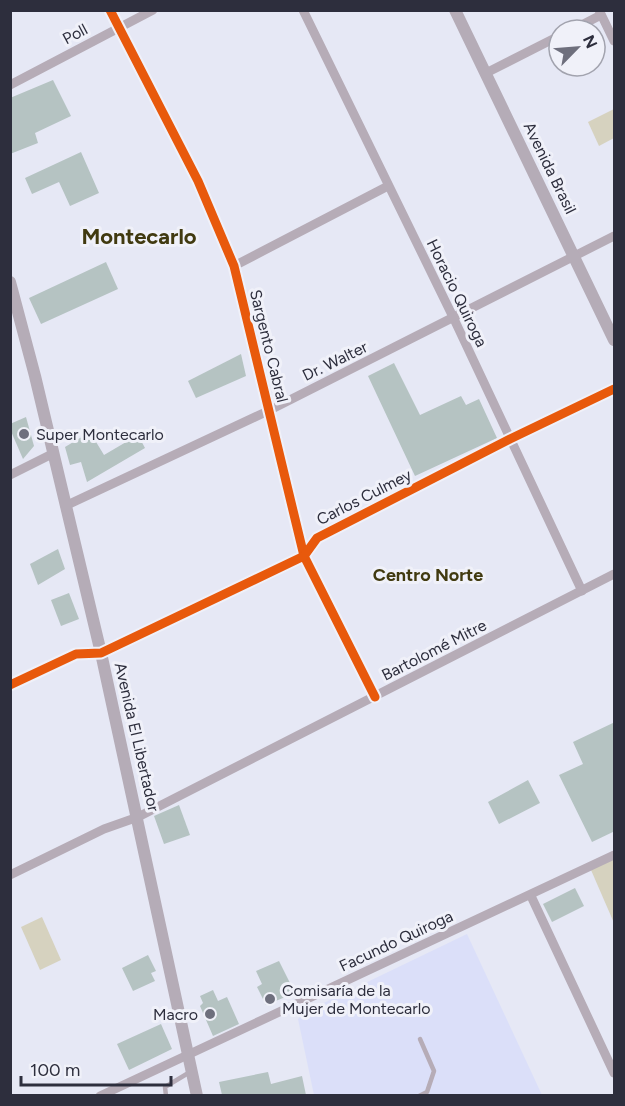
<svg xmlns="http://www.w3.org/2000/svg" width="625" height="1106" viewBox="0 0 625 1106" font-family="Figtree,sans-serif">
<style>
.built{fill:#dbdff9}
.green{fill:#d6d2bf}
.building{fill:#b5c3c2}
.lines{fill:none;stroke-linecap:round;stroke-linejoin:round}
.lane{stroke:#b6acb7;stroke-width:4.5}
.street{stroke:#b6acb7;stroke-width:9}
.secondary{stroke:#b5acb7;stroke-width:12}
.cycleway-casing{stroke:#f0f1f9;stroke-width:13}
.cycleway{stroke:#e8590c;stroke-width:9}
.poi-dot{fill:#6e6f7d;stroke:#f0f1f9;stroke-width:2}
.labels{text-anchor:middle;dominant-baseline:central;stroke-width:6;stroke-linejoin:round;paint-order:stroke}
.street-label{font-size:16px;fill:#2d2e3d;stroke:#f0f1f9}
.poi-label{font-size:16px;fill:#2d2e3d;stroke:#f0f1f9;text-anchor:start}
.neighbourhood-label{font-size:18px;font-weight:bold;fill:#413a10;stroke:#f0f1f9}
.district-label{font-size:22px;font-weight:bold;fill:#413a10;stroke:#f0f1f9}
</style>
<rect width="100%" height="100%" fill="#e6e8f5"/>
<path class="built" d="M467,934L542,1095H314L298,1019L305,1012Z"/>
<g class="green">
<path d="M614,109V138L599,146L588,122Z"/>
<path d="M614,859V923L591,870Z"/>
<path d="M42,917L61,960L40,970L21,927Z"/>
</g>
<g class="building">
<path d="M53,80L71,116L35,133L38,143L10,154V98Z"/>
<path d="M81,152L99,193L70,206L59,182L32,194L25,178Z"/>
<path d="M106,262L118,289L41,324L29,298Z"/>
<path d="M241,354L246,376L196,398L188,381Z"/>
<path d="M394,363L420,415L461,396L466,405L479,399L497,438L415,476L368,376Z"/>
<path d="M26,417L34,446L23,459L10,429V424Z"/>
<path d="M90,432L104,455L138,435L145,448L87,482L81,462L70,465L65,447Z"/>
<path d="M58,549L65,569L38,585L30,564Z"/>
<path d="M69,593L79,619L61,626L51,600Z"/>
<path d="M615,722V831L592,842L559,775L583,764L573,742Z"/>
<path d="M528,780L540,803L499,824L488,802Z"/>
<path d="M179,805L190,835L164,844L154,816Z"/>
<path d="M575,888L584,906L552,922L543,904Z"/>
<path d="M148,955L156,971L151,973L155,981L133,991L122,968Z"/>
<path d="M279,961L295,993L266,1005L257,987L262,984L256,971Z"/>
<path d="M213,990L218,1001L227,997L239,1024L213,1036L200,1006L203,1003L200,996Z"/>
<path d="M161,1024L172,1049L129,1070L117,1044Z"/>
<path d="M268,1072L271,1084L302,1076L306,1095H222L219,1082Z"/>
</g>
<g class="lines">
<g class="lane">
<path d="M166,1096L165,1087L190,1072"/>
<path d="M419,1096L427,1092L434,1071L420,1039"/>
</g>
<g class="street">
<path d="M110,10L198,181L234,266L304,556L375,697"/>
<path d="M303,10L454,319L582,591"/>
<path d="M599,10L614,41"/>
<path d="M572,30L601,15"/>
<path d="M486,73L559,36"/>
<path d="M10,85L153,10"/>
<path d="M234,266L388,186"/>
<path d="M10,475L54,453"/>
<path d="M65,506L270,410L614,236"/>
<path d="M10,685L76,654L101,653L304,556L317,538L510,439L614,389"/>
<path d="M10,875L104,829L138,817L614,574"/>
<path d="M531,896L614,1073"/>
<path d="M100,1096L614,855"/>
</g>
<g class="secondary">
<path d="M455,10L614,340"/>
<path d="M10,282L35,376L101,653L197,1096"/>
</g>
<g class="cycleway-casing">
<g id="cycleway">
<path d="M110,10L198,181L234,266L304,556L375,697"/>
<path d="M10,685L76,654L101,653L304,556L317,538L510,439L614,389"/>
</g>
</g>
<use href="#cycleway" class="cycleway"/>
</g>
<g class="poi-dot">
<circle cx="24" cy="434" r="6"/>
<circle cx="270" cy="999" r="6"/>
<circle cx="210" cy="1014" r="6"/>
</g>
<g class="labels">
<g class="street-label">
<text transform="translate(75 34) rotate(-28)">Poll</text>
<text transform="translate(550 168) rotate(64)">Avenida Brasil</text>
<text transform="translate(457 293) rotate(64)">Horacio Quiroga</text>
<text transform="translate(269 346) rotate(76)">Sargento Cabral</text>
<text transform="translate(335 361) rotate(-26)">Dr. Walter</text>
<text transform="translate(364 497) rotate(-27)">Carlos Culmey</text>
<text transform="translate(434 650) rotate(-27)">Bartolomé Mitre</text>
<text transform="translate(137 737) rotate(77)">Avenida El Libertador</text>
<text transform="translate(396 941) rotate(-25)">Facundo Quiroga</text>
</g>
<g class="poi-label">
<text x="36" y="434">Super Montecarlo</text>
<text x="282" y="990">Comisaría de la<tspan x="282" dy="18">Mujer de Montecarlo</tspan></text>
<text x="198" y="1014" text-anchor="end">Macro</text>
</g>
<g class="neighbourhood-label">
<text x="428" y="575">Centro Norte</text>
</g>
<g class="district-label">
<text x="139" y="236">Montecarlo</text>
</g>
</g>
<rect width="625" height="1106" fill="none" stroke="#2d2e3d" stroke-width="24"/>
<g transform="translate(577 48) rotate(65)"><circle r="28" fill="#f0f1f9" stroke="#a2a3ae" stroke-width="1.5"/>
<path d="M0-4.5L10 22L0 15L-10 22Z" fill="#6e6f7d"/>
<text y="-9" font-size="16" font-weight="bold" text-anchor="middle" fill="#2d2e3d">N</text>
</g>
<path d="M21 1076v9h150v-9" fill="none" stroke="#2d2e3d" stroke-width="3"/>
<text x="30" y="1076" font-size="18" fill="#2d2e3d" stroke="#f0f1f9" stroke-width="4.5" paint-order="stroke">100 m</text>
</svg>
